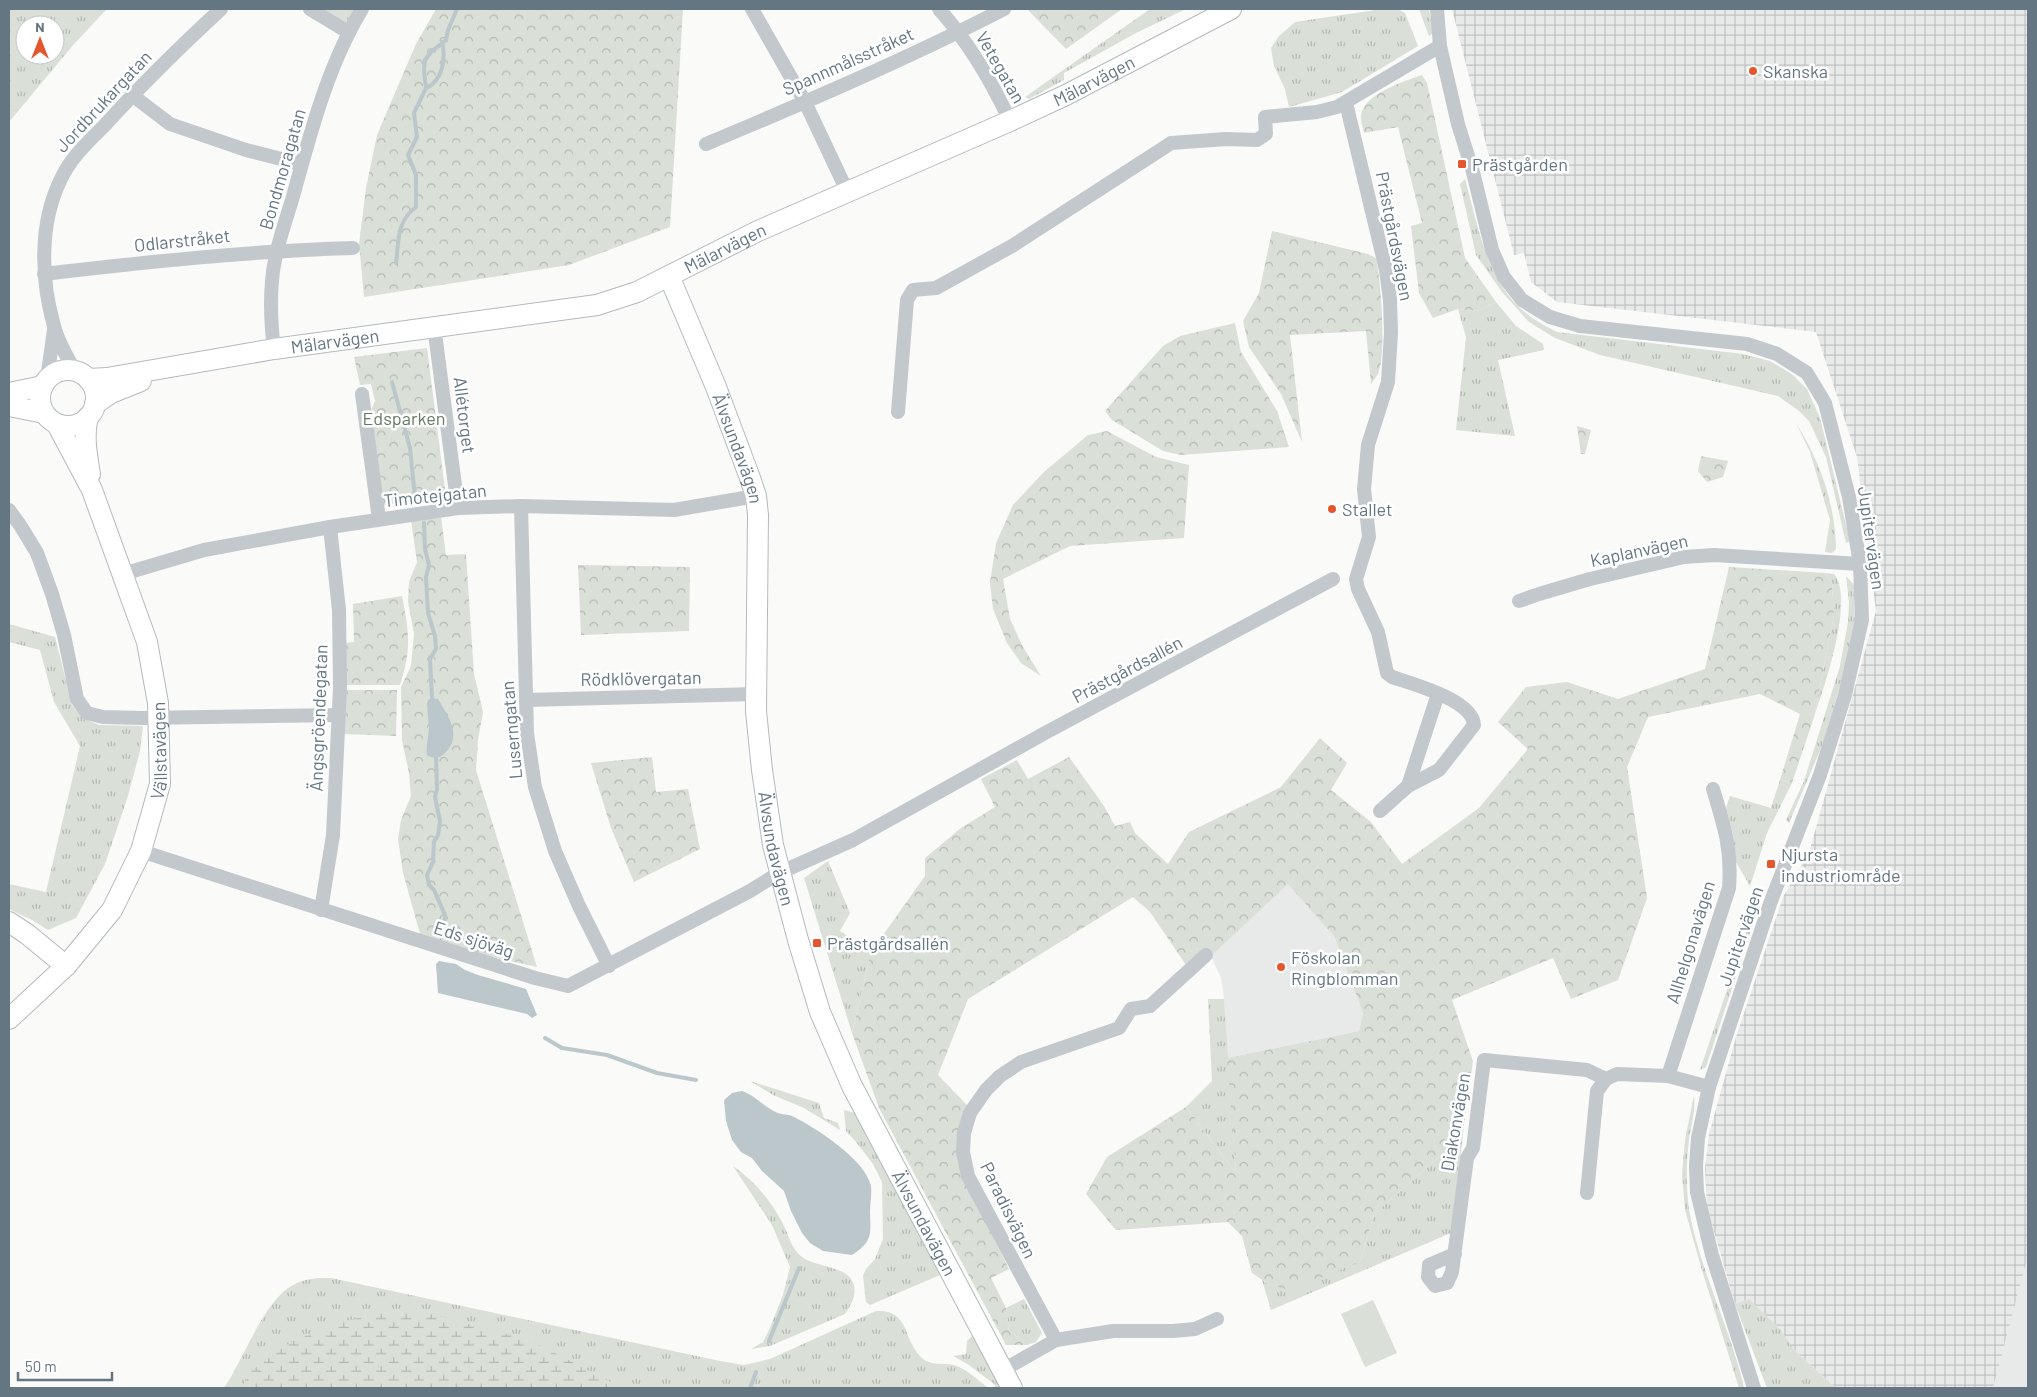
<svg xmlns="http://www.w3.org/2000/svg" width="2037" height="1397" viewBox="0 0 2037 1397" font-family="Barlow,sans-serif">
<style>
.built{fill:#e8e9e9}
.industrial{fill:url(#industrial-grid)}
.grass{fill:url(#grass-tufts);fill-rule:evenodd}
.forest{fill:url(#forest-crowns)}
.wetland{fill:url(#wetland-marsh)}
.pitch{fill:#dadfd7}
.water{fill:#bbc7cb}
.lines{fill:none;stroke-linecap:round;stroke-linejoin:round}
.stream{stroke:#bbc7cb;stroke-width:4}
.secondary-casing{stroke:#b3babf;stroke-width:22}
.street{stroke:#c3c8cc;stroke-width:14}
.secondary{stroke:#fff;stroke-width:20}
.poi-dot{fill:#e4572e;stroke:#fff;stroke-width:2}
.labels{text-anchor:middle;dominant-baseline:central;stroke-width:5;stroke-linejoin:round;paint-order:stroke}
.street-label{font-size:18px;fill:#657683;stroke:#fff}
.poi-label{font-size:18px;fill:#657683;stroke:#fff;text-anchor:start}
.park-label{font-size:18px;fill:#687a64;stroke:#fff}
</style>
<defs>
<pattern id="industrial-grid" width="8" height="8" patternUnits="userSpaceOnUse" patternTransform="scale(1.25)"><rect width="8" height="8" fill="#e8e9e9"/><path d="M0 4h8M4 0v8" fill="none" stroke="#c0c1c2"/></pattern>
<pattern id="grass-tufts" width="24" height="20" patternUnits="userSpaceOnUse" patternTransform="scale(1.25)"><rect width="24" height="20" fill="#dadfd7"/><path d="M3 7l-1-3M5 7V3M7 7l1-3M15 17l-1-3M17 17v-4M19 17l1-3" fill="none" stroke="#b4b9b4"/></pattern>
<pattern id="forest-crowns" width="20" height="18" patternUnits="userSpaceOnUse" patternTransform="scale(1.25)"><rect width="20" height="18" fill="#dadfd7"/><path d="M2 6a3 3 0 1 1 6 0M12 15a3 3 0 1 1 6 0" fill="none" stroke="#b4b9b4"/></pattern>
<pattern id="wetland-marsh" width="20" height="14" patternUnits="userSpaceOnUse" patternTransform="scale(1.25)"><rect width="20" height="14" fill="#dadfd7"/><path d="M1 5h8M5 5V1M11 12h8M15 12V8" fill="none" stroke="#b4b9b4"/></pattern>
</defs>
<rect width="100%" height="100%" fill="#fafaf8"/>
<g class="built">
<path d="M1288,883L1334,936L1363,1013L1359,1031L1227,1058L1224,998L1221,978L1211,956Z"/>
<path d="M2028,1255V1388H1993L2017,1293Z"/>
</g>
<path class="industrial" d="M1452,9H2028V1255L1993,1388H1836L1796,1352L1780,1329L1749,1299L1735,1304L1707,1207L1705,1168L1709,1134L1736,1037L1783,897L1809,853L1876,611L1857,457L1816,332L1557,302L1531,282L1524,253L1514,255Z"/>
<g class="grass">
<path d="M9,9H107L74,44L9,122ZM25,25H55V55H25Z"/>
<path d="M318,9H357L349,25Z"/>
<path d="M1150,9H1186L1136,33L1064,73V80L1029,99L1025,97Z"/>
<path d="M1382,9H1398L1405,13L1418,46L1342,92L1289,107L1285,89L1274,66L1271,48L1279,36L1295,22Z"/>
<path d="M1419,9H1429L1433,33L1429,36Z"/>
<path d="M1465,179C1476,219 1486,276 1518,306C1529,317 1543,325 1557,332L1743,354L1770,361L1793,375L1807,389L1820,418L1850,541L1846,543L1826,457L1809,421L1799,411L1778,396L1600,355L1555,338L1537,327L1528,321L1502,292L1476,255L1460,184Z"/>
<path d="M1496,302L1516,326L1543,344L1544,350L1498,360L1515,436L1456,430L1466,337L1458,309L1477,311Z"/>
<path d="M1796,423C1820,461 1835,503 1836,549L1832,553L1825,552L1830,520L1810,452Z"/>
<path d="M1826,573L1834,574C1855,599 1824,688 1814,717L1834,615L1832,584Z"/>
<path d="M1846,576L1854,585L1855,627L1845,670L1822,746L1789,823L1786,820L1804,781L1840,666L1848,622L1849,602Z"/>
<path d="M9,624L55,637L72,705L83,718L99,725L143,726L140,751L128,796L105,864L76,918L48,930L32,920L9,909V884L46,892L80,746L54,702L40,650L9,642Z"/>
<path d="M1780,780L1792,783L1767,833L1750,886L1736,862L1733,834L1726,808L1730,796L1771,808Z"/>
<path d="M828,861L850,913L840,931L871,952L852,1033L804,878Z"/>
<path d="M1757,901L1760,903L1706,1067L1700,1070Z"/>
<path d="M1208,999H1224L1236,1173L1186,1107L1212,1081Z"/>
<path d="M750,1081L819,1103L824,1118L838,1123L840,1130L804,1108L773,1095Z"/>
<path d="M1694,1095C1696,1111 1691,1125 1689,1140C1686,1163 1686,1186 1689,1209C1699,1269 1731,1329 1744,1388H1739L1701,1267L1685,1210L1682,1174L1685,1140Z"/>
<path d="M844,1110L855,1113L940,1275L870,1305L866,1302L863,1276L866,1269L875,1259L883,1239L882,1182L873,1164L856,1142L846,1131Z"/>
<path d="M1465,1117L1451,1233L1271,1310L1262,1280L1270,1285L1360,1262L1374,1214L1450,1147L1456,1125Z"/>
<path d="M733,1166C755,1181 770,1200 783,1224C789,1235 791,1249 802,1257C815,1267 843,1266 851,1279C859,1291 852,1304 845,1314L770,1346L751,1349L763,1342L769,1330L783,1295L790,1267L772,1225Z"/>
<path d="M331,1278L720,1361L744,1365L770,1359L876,1311C909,1309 903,1338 920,1356C930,1367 941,1362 953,1365C966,1368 978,1380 988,1388H224C243,1361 264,1300 293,1285C305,1278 318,1278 331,1278Z"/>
<path d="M1024,1299L1042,1333L1036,1342L1027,1345L1009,1330L1006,1308Z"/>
<path d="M1749,1299L1780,1329L1796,1352L1836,1388H1767L1735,1304Z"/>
<path d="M974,1334L1001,1388H996L994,1384L969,1365L953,1356L966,1354L967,1341Z"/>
</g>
<g class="forest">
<path d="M436,9H683L670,227L569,265L364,297L359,244L366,188L377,135L416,44Z"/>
<path d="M1027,9H1122L1066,49Z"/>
<path d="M1422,75L1427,83L1465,258L1496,302L1477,311L1458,309L1433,318L1419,293L1411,226L1422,223L1398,127L1364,133C1363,128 1361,122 1361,117C1362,94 1405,81 1422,75Z"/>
<path d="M1272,231L1368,254L1376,258C1381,280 1386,350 1379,371C1378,375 1374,380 1371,384L1366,331L1290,335L1302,442L1281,394L1249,347L1243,321L1259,293Z"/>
<path d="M1235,323L1241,352L1277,411L1289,447L1181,455L1163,451L1112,420L1105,411L1163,346L1180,336Z"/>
<path d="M427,348L446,497L383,505L370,413L375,401L371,384L360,385L354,357Z"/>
<path d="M1577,426L1591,430L1585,454H1581Z"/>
<path d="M1107,431L1156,457L1189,465L1184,538L1070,546L1003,579L1010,619L1023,647L1041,676L1021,663L1007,643L993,609L990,583L996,543L1013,505L1044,472L1088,435Z"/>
<path d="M1701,456L1728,461L1723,477L1707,482L1698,471Z"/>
<path d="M441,517L446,555L466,554L474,674L483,712L478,740L476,770L537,967L422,941L403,873L398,839L401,820L411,796L409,773L402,740L401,687L411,666L414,634L408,602L409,582L417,562L411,520Z"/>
<path d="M578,565L690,567L689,631L581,635Z"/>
<path d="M1729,567L1826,573L1832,584L1834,615L1814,717L1792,783L1780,780L1800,714L1760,694L1648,717L1627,767L1647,898L1618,980L1571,999L1553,958L1452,1000L1473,1061L1465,1117L1456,1125L1450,1147L1374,1214L1360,1262L1290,1290L1270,1285L1252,1273L1242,1236L1228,1222L1116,1230L1086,1194L1107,1157L1186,1107L1236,1173L1227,1058L1359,1031L1363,1013L1334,936L1288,884L1211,956L1186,965L1150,912L1133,897L968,999L938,1075L967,1105L964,1178L1009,1269L991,1278L1006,1308L1009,1330L1027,1345H1006L879,1108L852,1033L871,952L925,876V858L961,828L995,807L981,779L1017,760L1028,779L1069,757L1104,806L1115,826L1130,822L1135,833L1168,864L1189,832L1281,787L1320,738L1347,763L1331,790L1371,822L1402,864L1479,808L1528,749L1498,722L1526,687L1567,682L1618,699L1705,669Z"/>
<path d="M402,596C409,632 412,649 400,685H345L344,643L354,642L353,604Z"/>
<path d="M344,690H397L396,736L344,734Z"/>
<path d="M652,757L656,792L688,789L700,849L634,882L611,828L591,763Z"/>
</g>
<path class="wetland" d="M384,1312H423L530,1340L622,1388H242L248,1373L291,1342L341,1322Z"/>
<path class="pitch" d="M1373,1300L1397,1353L1365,1367L1341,1314Z"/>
<g class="water">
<path d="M432,698L438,699C448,716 463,736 445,753C439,759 434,759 427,755C426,746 428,739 429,730C429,719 426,710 428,700Z"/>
<path d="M439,961L456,964L465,970L478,975L526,989L537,1015L532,1018L527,1014L438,993L436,964Z"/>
<path d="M742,1091C756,1096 764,1107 778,1113C782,1115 788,1114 792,1116C816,1128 865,1159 871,1186C872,1194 870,1205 870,1213C871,1235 872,1242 852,1255L823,1251L810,1243L802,1233L791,1211L784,1191L762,1171L752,1158L741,1152L732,1140L726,1121L724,1100L732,1093Z"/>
</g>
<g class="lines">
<g class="stream">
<path d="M426,88C443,81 446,58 442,42"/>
<path d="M396,263C399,241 396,222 416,207V175L408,155L417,137L414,113L426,88L424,70L425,60L431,52L446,40L448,30L457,9"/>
<path d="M392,382L410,448L415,498"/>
<path d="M424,523L425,549L429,565L426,577L428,613L435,636L436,649L430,659L432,698"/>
<path d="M436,758L437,789L435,797L440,821L438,835L434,842L433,862L427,875L429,885L434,890L445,915L444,934"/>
<path d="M545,1038L562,1048L607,1055L657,1073L696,1080"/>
<path d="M769,1341L799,1268"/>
<path d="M750,1388L756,1372"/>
</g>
<g class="secondary-casing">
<g id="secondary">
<path id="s1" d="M669,276L716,387L750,478L756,496L758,515L756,711L762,770L773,845L798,940L820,1012L852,1086L1012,1388"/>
<circle cx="68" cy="398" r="28"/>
<path id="s2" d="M88,379L107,378L274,349L597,305L637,292L758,231L1010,121L1066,95L1231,9"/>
<path d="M9,393L43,386"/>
<path d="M95,404L111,393L141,381"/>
<path d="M9,406L44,413"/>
<path d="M88,417C83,437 87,455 90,474"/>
<path d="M9,922L27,934L66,966"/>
<path id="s3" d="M9,1019L66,966L112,910L141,851L160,784L158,703L147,642L92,490L57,424"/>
</g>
</g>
<g class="street">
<path d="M310,9L348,32"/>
<path d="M752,9L805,102L848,193"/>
<path d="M939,9C969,43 991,80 1010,121"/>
<path d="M1437,9L1440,46L1458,124L1473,172L1492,250L1504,277L1522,300L1550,317L1580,326L1747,344L1777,354L1807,373L1825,403L1849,497L1860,564L1862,620L1845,695L1820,775L1771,901L1709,1087L1698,1138L1696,1166L1697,1192L1712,1255L1754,1388"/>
<path d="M132,95L170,124L246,150L301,164"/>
<path d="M1346,103L1386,270L1390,300L1391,333L1388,382L1368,445L1364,489L1369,537L1356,579L1358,589L1378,632L1387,673L1392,677C1413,684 1473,700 1474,725L1439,770L1408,786L1380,811"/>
<path d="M706,144C806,102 907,59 1004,9"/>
<path d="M44,274C147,262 249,251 353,248"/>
<path d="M434,326L458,508"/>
<path d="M274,349C271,325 270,304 272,281C274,254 284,226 292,200C310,135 327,67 362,9"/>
<path d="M75,371C67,357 58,342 54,326C41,280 39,225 60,181C70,158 88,142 105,125C142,84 181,46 221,9"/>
<path d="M47,379L54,330"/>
<path d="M362,394L379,519"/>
<path d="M898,412L907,300L913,290L936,288L1012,246L1171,143L1226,139L1257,140L1266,134L1265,117L1317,112L1337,107L1440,46"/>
<path d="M521,506L527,733L535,787L555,851L579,906L609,966"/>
<path d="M9,510L20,525L37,553L52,594L64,635L77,699L87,713L103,717L142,718L339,715"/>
<path d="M123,574L204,550L330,527L458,508L521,506L674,510L756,496"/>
<path d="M1519,601L1539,594L1590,579L1684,557L1714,555L1860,564"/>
<path d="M526,700L757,694"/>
<path d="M1408,786L1438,694"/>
<path d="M141,851L535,978L568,986L750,891L779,873L853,840L1045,733L1333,579"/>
<path d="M321,910L333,835L340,687L339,610L330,527"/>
<path d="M1668,1076L1729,888C1732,848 1724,826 1713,789"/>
<path d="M1587,1193L1597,1091L1606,1079L1617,1074L1668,1076L1709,1087"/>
<path d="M1455,1254L1429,1265L1428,1277L1435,1286L1447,1283L1452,1272L1467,1158L1473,1148L1484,1060L1587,1070L1606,1079"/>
<path d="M1056,1340L968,1176L963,1152L964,1133L970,1113L986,1090L1000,1076L1021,1062L1119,1028L1131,1009L1150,1006L1206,955"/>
<path d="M1003,1370L1056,1340L1113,1331H1173L1195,1329L1217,1319"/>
</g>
<use href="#secondary" class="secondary"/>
</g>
<g class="poi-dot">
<circle cx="1753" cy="71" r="5"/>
<rect x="1457" y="159" width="10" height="10" rx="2.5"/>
<circle cx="1332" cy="509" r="5"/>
<rect x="1766" y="859" width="10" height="10" rx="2.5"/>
<rect x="812" y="938" width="10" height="10" rx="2.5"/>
<circle cx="1281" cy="967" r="5"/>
</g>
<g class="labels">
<g class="street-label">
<text transform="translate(848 61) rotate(-24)">Spannmålsstråket</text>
<text transform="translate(1001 67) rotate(60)">Vetegatan</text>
<text stroke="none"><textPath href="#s2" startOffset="1060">Mälarvägen</textPath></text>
<text transform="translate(103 101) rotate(-47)">Jordbrukargatan</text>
<text transform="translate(282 169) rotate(-74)">Bondmoragatan</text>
<text transform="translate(1395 236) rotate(79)">Prästgårdsvägen</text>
<text transform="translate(182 240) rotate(-6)">Odlarstråket</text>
<text stroke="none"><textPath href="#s2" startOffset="655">Mälarvägen</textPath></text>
<text stroke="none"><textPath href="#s2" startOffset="250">Mälarvägen</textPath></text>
<text transform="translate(465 415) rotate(83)">Allétorget</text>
<text stroke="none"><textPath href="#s1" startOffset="186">Älvsundavägen</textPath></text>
<text transform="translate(435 495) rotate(-6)">Timotejgatan</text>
<text transform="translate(1872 538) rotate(82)">Jupitervägen</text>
<text transform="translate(1639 550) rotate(-12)">Kaplanvägen</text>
<text transform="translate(1127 669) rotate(-28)">Prästgårdsallén</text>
<text transform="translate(641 678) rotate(-1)">Rödklövergatan</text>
<text transform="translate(318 718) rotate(-88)">Ängsgröendegatan</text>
<text transform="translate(511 730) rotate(-95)">Luserngatan</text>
<text stroke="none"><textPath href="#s3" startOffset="319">Vällstavägen</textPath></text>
<text stroke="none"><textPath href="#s1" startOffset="591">Älvsundavägen</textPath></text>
<text transform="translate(1740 936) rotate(-71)">Jupitervägen</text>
<text transform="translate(474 939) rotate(18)">Eds sjöväg</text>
<text transform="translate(1690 942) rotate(-73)">Allhelgonavägen</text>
<text transform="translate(1455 1122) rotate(-80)">Diakonvägen</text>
<text transform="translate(1009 1210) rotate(64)">Paradisvägen</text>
<text stroke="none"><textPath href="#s1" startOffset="996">Älvsundavägen</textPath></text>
</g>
<g class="poi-label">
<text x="1763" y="71">Skanska</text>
<text x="1472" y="164">Prästgården</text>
<text x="1342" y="509">Stallet</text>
<text x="1781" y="854">Njursta<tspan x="1781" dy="21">industriområde</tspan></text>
<text x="827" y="943">Prästgårdsallén</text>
<text x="1291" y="957">Föskolan<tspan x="1291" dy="21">Ringblomman</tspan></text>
</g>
<g class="park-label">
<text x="404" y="418">Edsparken</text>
</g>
</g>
<rect width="2037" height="1397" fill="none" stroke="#657683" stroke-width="20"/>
<g transform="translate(40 40)"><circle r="24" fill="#ffffff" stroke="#c1c8cd"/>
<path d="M0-4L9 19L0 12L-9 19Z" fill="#e4572e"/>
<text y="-8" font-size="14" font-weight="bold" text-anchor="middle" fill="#657683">N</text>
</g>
<path d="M18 1372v8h94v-8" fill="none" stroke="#657683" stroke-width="2.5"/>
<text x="25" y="1372" font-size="15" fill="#657683" stroke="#ffffff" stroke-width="4" paint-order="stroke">50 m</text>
</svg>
